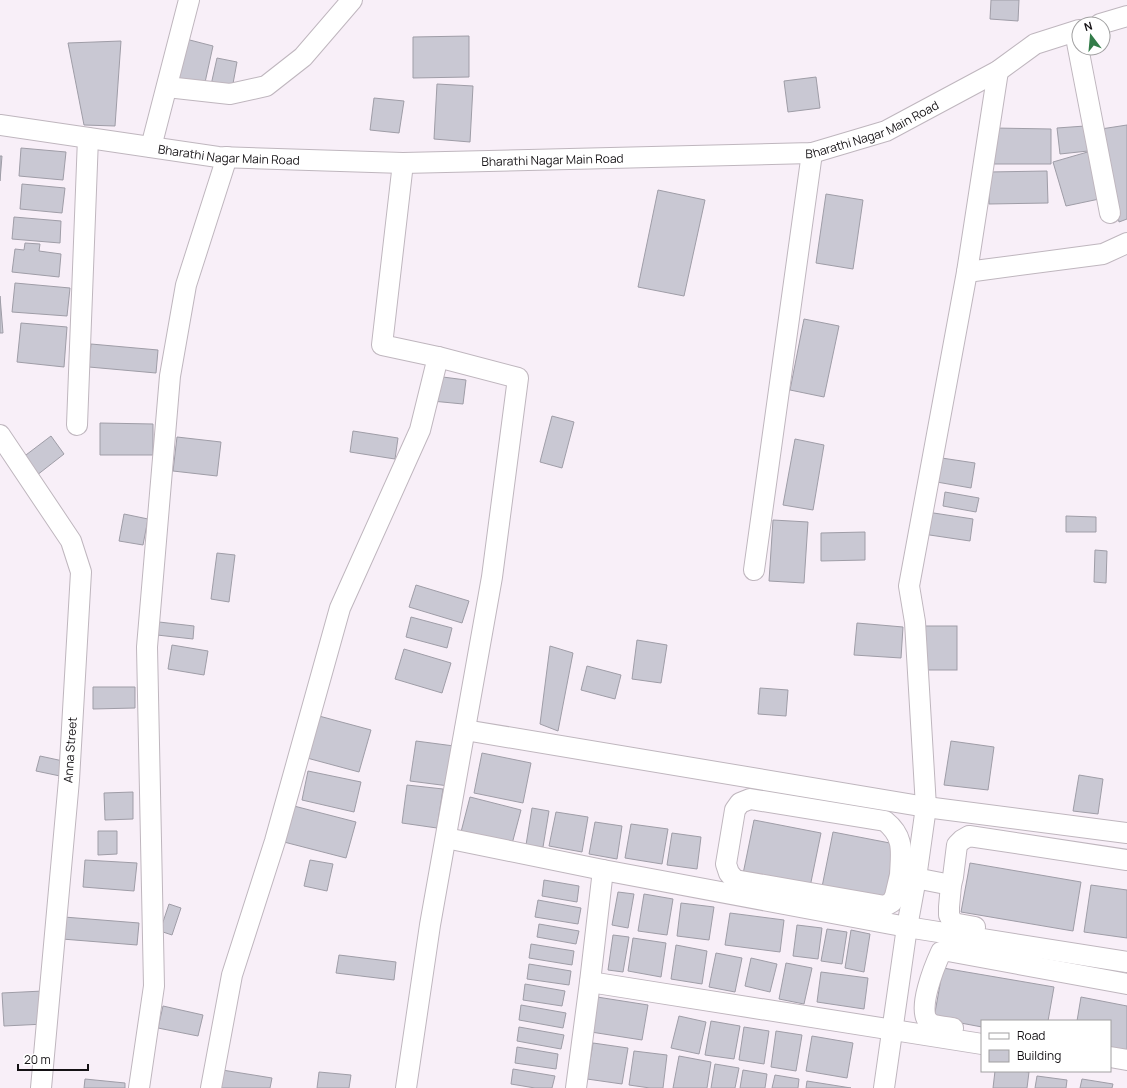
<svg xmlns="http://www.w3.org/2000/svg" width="1127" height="1088" viewBox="0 0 1127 1088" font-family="Manrope,sans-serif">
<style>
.building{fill:#c9c8d3;stroke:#9f9da7}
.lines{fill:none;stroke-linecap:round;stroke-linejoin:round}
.minor-casing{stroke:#bfb6be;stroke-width:22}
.minor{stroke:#fff;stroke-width:20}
.labels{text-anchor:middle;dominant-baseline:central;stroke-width:3.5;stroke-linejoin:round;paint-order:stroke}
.street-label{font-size:12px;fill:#141114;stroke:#fff}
</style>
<rect width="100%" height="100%" fill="#f8eff8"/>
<g class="building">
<path d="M991,0H1019L1018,21L990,19Z"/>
<path d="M469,36V77L413,78V37Z"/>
<path d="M182,38L213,46L204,87L172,79Z"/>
<path d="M121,41L115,126L84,125L68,43Z"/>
<path d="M217,58L237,62L232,89L211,85Z"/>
<path d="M816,77L820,108L788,112L784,81Z"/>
<path d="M437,84L473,86L470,142L434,139Z"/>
<path d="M374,98L404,101L399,133L370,130Z"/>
<path d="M1127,125V219L1119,222L1101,129Z"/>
<path d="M1085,126L1088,151L1060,154L1057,128Z"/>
<path d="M994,128L1051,129V164H994Z"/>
<path d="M21,148L66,152L63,180L19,176Z"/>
<path d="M1091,151L1104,198L1066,206L1053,162Z"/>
<path d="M0,156H2L0,181Z"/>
<path d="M1047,171L1048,203L989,204V172Z"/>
<path d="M22,184L65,188L62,213L20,209Z"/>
<path d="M658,190L705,200L684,296L638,287Z"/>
<path d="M826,194L863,200L853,269L816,263Z"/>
<path d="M14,217L61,221L60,243L12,239Z"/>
<path d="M25,243L40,244L39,251L61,254L59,277L12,272L15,249L24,250Z"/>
<path d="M15,283L70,288L67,316L12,312Z"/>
<path d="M0,296L3,333H0Z"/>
<path d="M804,319L839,326L824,397L790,390Z"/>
<path d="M21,323L67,327L64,367L17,362Z"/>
<path d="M91,344L158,350L156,373L89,367Z"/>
<path d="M435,376L466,380L463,404L432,401Z"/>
<path d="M552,416L574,422L562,468L540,462Z"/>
<path d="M100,423L153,424V455H100Z"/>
<path d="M353,431L398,438L395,459L350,452Z"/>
<path d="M51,436L64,454L32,479L18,461Z"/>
<path d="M177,437L221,442L217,476L173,471Z"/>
<path d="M795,439L824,445L813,510L783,505Z"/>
<path d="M935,457L975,463L971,488L931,481Z"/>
<path d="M945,492L979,498L976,512L943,506Z"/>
<path d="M927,512L973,519L970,541L923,534Z"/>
<path d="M124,514L148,519L143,545L119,541Z"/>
<path d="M1066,516L1096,517V532H1066Z"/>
<path d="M773,520L808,522L804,583L769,581Z"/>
<path d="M865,532V560L821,561V533Z"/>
<path d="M1095,550L1107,551L1106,583L1094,582Z"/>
<path d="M217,553L235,555L229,602L211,599Z"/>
<path d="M416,585L469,601L462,623L409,607Z"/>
<path d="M411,617L452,628L447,648L406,637Z"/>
<path d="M159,622L194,626L193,639L157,635Z"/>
<path d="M857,623L903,627L901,658L854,655Z"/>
<rect x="923" y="626" width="34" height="44"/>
<path d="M637,640L667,645L661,683L632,679Z"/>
<path d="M172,645L208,651L204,675L168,669Z"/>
<path d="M550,646L573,653L558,731L540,724Z"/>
<path d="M404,649L451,663L442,693L395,679Z"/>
<path d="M587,666L621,675L615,699L581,690Z"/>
<path d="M93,687H135V708L93,709Z"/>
<path d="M760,688L788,690L786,716L758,714Z"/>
<path d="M319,716L371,730L359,772L307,758Z"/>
<path d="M416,741L454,746L449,786L410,781Z"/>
<path d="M951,741L994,747L988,790L944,785Z"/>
<path d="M482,753L531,763L523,803L474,793Z"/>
<path d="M40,756L63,761L60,776L36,771Z"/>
<path d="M308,771L361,782L354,812L302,800Z"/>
<path d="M1079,775L1103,779L1098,814L1073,811Z"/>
<path d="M407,785L443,789L437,828L402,823Z"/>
<path d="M133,792V819L105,820L104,793Z"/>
<path d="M470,797L521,810L512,844L461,832Z"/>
<path d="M294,806L356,822L346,858L284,842Z"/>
<path d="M532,808L549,811L543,847L526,845Z"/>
<path d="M556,812L588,817L582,852L549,846Z"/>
<path d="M754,820L821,833L810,887L743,874Z"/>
<path d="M595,822L622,826L617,859L589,854Z"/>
<path d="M631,824L668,829L662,864L625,858Z"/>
<path d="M98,831H117V854L98,855Z"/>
<path d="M833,832L895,844L885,899L822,887Z"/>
<path d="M672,833L701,837L697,869L667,865Z"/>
<path d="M85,860L137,863L134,891L83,887Z"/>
<path d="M310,860L333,864L327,891L304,886Z"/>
<path d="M970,863L1081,882L1073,931L961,912Z"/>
<path d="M544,880L579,886L577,902L542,896Z"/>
<path d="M1091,885L1127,890V938L1084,932Z"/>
<path d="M618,892L634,894L628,928L612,925Z"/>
<path d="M644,894L673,899L667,935L638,931Z"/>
<path d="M538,900L581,908L578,924L535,917Z"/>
<path d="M681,903L714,907L709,940L677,936Z"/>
<path d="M169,904L181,908L172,935L160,931Z"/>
<path d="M730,913L784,920L780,952L725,945Z"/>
<path d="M64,917L139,923L137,945L62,939Z"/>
<path d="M539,924L579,931L576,944L537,937Z"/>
<path d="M797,925L822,928L818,959L793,956Z"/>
<path d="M827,929L847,932L842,964L821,961Z"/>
<path d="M851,930L870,934L864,972L845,968Z"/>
<path d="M613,935L629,937L623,972L608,970Z"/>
<path d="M633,938L666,943L661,977L628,971Z"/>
<path d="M531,944L574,951L572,965L529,958Z"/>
<path d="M676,945L707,951L702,984L671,979Z"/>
<path d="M716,953L742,958L735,992L709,987Z"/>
<path d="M339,955L396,962L394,980L336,973Z"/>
<path d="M751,958L777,964L770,992L745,986Z"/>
<path d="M786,963L812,968L804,1004L779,999Z"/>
<path d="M529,964L571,971L569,985L527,979Z"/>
<path d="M943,968L1054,987L1048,1021H982V1027L934,1018Z"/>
<path d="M821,972L868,978L864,1009L817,1002Z"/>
<path d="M525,984L565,991L562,1006L523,1000Z"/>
<path d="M43,991L45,1024L4,1026L2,993Z"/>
<path d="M597,997L648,1005L642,1040L591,1032Z"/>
<path d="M1081,997L1127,1006V1054L1110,1051V1021H1077Z"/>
<path d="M521,1005L566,1013L563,1028L519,1020Z"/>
<path d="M163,1006L203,1015L198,1036L158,1028Z"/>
<path d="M679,1016L706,1022L699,1054L671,1048Z"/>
<path d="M711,1021L740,1026L734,1059L705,1055Z"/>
<path d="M519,1027L564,1035L561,1049L517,1041Z"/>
<path d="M744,1027L769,1031L764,1064L739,1060Z"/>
<path d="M776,1031L802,1035L796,1071L771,1067Z"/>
<path d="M812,1036L853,1043L847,1078L806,1071Z"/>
<path d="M593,1043L628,1048L622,1084L587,1079Z"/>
<path d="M517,1047L558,1054L556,1069L515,1063Z"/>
<path d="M634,1051L667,1055L663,1088H650L629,1085Z"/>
<path d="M679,1056L711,1062L707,1088H673Z"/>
<path d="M715,1064L739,1068L735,1088H711Z"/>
<path d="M216,1069L272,1078L270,1088H213Z"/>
<path d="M513,1069L555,1076L552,1088H535L511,1084Z"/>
<path d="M743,1070L767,1074L765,1088H740Z"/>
<path d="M995,1071H1021L1029,1072L1027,1088H993Z"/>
<path d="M319,1072L351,1075L349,1088H317Z"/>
<path d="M775,1075L799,1079L798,1088H772Z"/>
<path d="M1037,1076L1067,1080L1066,1088H1035Z"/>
<path d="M85,1079L125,1083V1088H84Z"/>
<path d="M1082,1079L1113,1084L1112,1088H1080Z"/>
<path d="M807,1081L851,1088H806Z"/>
</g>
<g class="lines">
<g class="minor-casing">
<g id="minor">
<path d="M1100,24L1127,16"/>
<path d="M1075,32L1110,213"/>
<path d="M167,87L230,94L266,86L303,57L352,0"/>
<path id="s1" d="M0,125L218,157L403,163L812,153L886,131L998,71L1035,44L1079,30"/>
<path d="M151,147L189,0"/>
<path d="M403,163L382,345L438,357L518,378L492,577L430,925L406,1088"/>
<path d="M967,272L1103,254L1127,243"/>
<path d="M77,425L88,138"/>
<path d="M0,435L71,541L81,572L69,780L41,1088"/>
<path d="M754,570L812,153"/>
<path d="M465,730L926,807L1127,833"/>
<path d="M446,838L603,870"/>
<path d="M900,875L895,896L892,902L885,906L735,880L729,873L726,864L735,810L740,803L750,799L885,821C905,837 901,852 900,875L951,885"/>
<path d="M975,927L953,923L949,915V907L951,885L953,877L957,845L962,840L969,836L1127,860"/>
<path d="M590,982L982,1044"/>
<path d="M953,1028C947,1027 933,1026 929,1022C916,1011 935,965 941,952L948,951L1127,984"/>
<path d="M1110,1057L1127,1060"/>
<path d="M139,1088L154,986L147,647L170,376L186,285L227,157"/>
<path d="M211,1088L232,975L275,841L340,608L420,430L438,357"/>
<path d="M576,1088L590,982L603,870L907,927L1127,962"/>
<path d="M884,1088L907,927L916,878L926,807L915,622L909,586L967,272L998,71"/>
</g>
</g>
<use href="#minor" class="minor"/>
</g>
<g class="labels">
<g class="street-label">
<text stroke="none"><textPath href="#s1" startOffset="879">Bharathi Nagar Main Road</textPath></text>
<text stroke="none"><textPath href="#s1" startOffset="231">Bharathi Nagar Main Road</textPath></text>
<text stroke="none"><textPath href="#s1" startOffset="555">Bharathi Nagar Main Road</textPath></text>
<text transform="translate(70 750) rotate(-86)">Anna Street</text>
</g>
</g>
<rect x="981" y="1020" width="130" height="52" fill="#ffffff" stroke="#a1a0a1"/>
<rect x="989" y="1033" width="20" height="6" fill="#ffffff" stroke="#a1a0a1"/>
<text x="1017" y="1040" font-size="12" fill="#141114">Road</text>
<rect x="989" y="1050" width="20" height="12" fill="#c9c8d3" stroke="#a1a0a1"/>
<text x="1017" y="1060" font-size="12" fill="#141114">Building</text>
<g transform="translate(1091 36) rotate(344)"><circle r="19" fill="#ffffff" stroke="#a1a0a1"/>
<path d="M0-3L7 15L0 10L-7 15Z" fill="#337c49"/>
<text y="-6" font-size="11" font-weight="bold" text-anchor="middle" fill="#141114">N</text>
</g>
<path d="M18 1064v6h70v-6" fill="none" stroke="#141114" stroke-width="2"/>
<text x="24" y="1064" font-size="12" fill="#141114" stroke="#ffffff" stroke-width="3" paint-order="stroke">20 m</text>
</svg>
